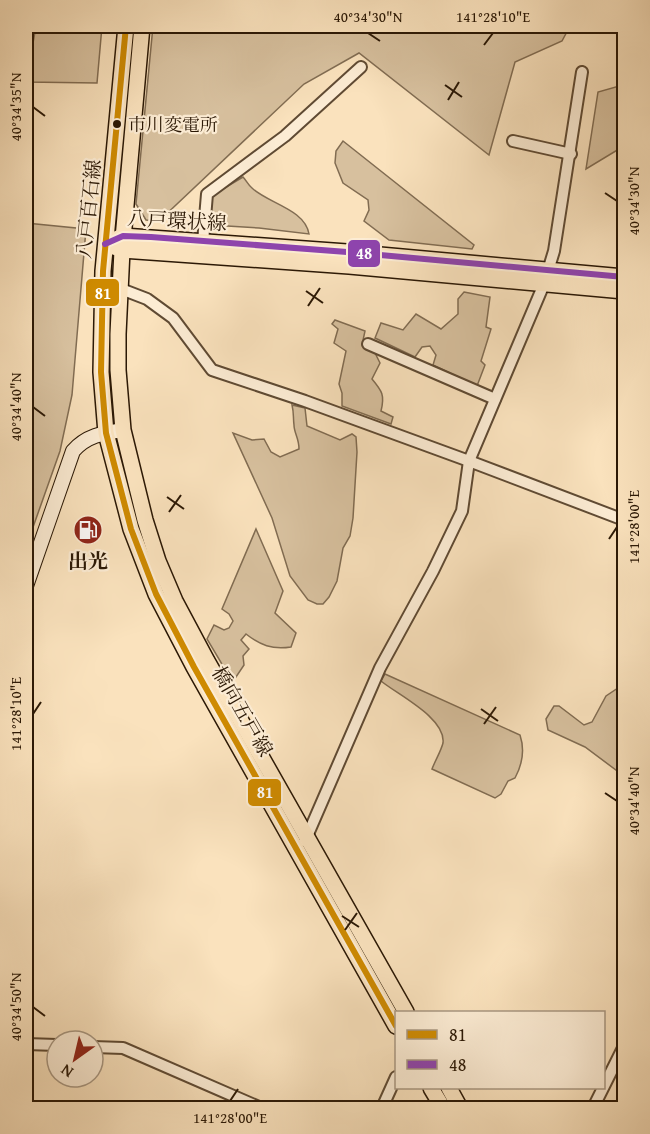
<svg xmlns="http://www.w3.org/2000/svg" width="650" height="1134" viewBox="0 0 650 1134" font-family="'Gentium Book Plus','Noto Serif JP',serif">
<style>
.green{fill:#d7c09e;stroke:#816c52;stroke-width:1.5}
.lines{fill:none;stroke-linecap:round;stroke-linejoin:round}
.street-casing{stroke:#5f4a33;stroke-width:14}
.secondary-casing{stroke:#2b1805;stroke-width:16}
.primary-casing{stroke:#2b1805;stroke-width:18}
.street{stroke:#fcecd4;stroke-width:10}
.secondary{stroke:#fcecd4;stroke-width:14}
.primary{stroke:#fae2bd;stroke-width:15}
.bus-1-casing{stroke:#fcecd4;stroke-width:10}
.bus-2-casing{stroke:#fcecd4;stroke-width:10}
.bus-1{stroke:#ce8a01;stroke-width:6}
.bus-2{stroke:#8e44ad;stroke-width:6}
.ticks{fill:none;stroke:#2b1805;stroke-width:2}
.bus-dot{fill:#2b1805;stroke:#fcecd4;stroke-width:2}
.labels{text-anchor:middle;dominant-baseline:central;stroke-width:4.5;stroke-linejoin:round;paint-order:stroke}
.bus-label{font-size:18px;fill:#2b1805;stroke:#fcecd4;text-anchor:start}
.street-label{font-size:20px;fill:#2b1805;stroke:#fcecd4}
.poi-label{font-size:20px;font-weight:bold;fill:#2b1805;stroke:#fcecd4}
.line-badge{stroke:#fcecd4;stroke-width:2}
.badge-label{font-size:16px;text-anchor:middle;font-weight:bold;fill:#fff}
.neatline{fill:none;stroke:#2b1805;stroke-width:2}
.ticks-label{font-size:15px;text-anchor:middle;fill:#2b1805}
</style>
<rect width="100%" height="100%" fill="#fae2bd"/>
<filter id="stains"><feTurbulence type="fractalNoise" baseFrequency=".00333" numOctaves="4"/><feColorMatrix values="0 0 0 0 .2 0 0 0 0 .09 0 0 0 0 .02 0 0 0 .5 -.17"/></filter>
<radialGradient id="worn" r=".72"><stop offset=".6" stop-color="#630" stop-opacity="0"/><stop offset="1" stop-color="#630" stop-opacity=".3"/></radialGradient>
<g class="green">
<path d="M36,26H102L97,83L26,82Z"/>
<path d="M153,26H570L562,41L515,62L489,155L359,53L304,84L159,221L146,220L136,204Z"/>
<path d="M624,73V146L586,169L598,92L623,85Z"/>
<path d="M343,141L474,245L472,249L389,240L364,221L369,210L368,200L343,183L335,163L336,151Z"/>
<path d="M243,177C246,180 248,185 252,188C267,203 305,209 309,234L259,228L211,225V196Z"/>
<path d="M26,223L86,229L72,395L60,451L26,547Z"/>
<path d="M464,292L490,297L486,327L491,329L481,361L485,365L477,386L433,365L436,355L430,346L422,347L415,357L375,338L381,323L403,330L416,314L441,329L458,314V299Z"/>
<path d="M335,320L365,331L362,345L374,351L380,363L372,379C382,391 385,395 381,411L393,417L391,424L342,406V393L339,384L346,351L334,343L338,329L332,324Z"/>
<path d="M292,405L305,408L307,426L340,440L352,434L356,437L357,452L353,518L350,536L343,548L337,581L329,597L323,604H317L308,600L290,576L272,518L233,433L252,440L264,439L271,452L280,457L299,449C299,438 294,433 294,425C293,417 294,413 292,405Z"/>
<path d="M256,529L283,591L275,613L296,633L291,647C272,650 260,645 246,634L241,640L249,649L243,656L244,665L236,677L226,671L207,639L214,625L224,630L229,628L233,621L229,614L222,609Z"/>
<path d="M385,674L520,735C525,750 522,765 515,778L508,781L501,794L495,798L432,769C435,761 441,751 443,743C446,718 398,695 381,681Z"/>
<path d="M621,686H624V776L585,747L548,730L546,719L554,706H559L584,725L592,722L606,696Z"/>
</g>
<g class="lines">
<g class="street-casing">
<g id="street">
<path d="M513,141L571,154"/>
<path d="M203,242L207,194L285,136L361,67"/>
<path d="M121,289L147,299L173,318L212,370L305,401L469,461L624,520"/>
<path d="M368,344L495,399"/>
<path d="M305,841L380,668L433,571L462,511L469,461L544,284L554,251L582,72"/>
<path d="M26,1044L57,1045"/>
<path d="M93,1047L123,1048L261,1108"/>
<path d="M382,1108L396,1077"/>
<path d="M593,1108L624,1046"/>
</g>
</g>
<g class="secondary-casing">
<path id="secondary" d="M26,586L73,451C87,435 104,433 123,430"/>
</g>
<g class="primary-casing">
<g id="primary">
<path d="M126,26L103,271L101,372L106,433L131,529L156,594L194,667L396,1026"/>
<path d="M142,26L122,250L118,334V370L123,430L145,520L158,561L175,601L207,661L406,1012"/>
<path d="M116,239L123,236L347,252L624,277"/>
<path d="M114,247L122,250L349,266L624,291"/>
<path d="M431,1088L443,1108"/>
<path d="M449,1088L460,1108"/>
</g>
</g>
<use href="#street" class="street"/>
<use href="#secondary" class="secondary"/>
<use href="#primary" class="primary"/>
<g class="bus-1-casing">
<path id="bus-1" d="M126,26L103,271L101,372L106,433L131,529L156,594L194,667L396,1026"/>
</g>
<g class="bus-2-casing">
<path id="bus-2" d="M105,244L123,236L151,237L347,252L624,277"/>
</g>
<use href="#bus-1" class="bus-1"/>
<use href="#bus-2" class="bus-2"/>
</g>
<path class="ticks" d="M368,33L380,41M484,45L493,33M445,85L462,97M448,100L459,82M33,107L45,116M605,193L617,201M306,291L323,303M308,306L320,288M33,407L45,416M167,497L184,509M169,512L181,495M609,539L617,527M481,709L498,721M33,714L41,702M484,724L496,707M605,793L617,801M342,916L359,927M345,930L357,913M33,1007L45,1016M230,1101L238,1089"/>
<defs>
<g id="fuel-disc" transform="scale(1.5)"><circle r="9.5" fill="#8f2418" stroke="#fcecd4"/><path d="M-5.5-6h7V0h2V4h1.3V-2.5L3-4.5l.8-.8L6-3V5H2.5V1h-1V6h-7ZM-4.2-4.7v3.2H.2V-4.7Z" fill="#fff"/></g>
</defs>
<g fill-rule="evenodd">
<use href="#fuel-disc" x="88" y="530"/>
</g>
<circle class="bus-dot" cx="117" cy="124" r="5"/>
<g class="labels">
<g class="bus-label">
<text x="128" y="124">市川変電所</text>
</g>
<g class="street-label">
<text transform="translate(88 209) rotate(-84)">八戸百石線</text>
<text transform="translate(177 220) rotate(3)">八戸環状線</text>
<text transform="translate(243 711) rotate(60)">橋向五戸線</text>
</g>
<g class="poi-label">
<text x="88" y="560">出光</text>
</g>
</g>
<g class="line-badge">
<rect x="347" y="239" width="34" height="29" rx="6" fill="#8e44ad"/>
<rect x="85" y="278" width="35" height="29" rx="6" fill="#ce8a01"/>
<rect x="247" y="778" width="35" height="29" rx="6" fill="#ce8a01"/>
</g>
<g class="badge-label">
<text x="364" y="259">48</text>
<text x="103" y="299">81</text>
<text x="265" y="798">81</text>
</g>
<rect width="650" height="1134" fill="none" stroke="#fae2bd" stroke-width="66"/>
<rect x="395" y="1011" width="210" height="78" fill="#fcecd4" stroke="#a89781" stroke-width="1.5"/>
<rect x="407" y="1030" width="30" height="9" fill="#ce8a01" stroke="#a89781" stroke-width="1.5"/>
<text x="449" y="1041" font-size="18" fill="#2b1805">81</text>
<rect x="407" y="1060" width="30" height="9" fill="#8e44ad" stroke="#a89781" stroke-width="1.5"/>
<text x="449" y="1071" font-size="18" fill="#2b1805">48</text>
<g transform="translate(75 1059) rotate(214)"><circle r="28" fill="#fcecd4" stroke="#a89781" stroke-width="1.5"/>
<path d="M0-4.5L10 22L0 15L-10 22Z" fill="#8f2418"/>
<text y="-9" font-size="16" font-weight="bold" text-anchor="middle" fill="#2b1805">N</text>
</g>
<rect x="33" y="33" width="584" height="1068" class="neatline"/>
<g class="ticks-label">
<text x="368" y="22">40°34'30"N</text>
<text x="493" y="22">141°28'10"E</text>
<text transform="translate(16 107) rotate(-90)" y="5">40°34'35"N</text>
<text transform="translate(634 201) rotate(-90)" y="5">40°34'30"N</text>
<text transform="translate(16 407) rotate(-90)" y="5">40°34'40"N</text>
<text transform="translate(634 527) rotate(-90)" y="5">141°28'00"E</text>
<text transform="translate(16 714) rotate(-90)" y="5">141°28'10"E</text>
<text transform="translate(634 801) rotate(-90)" y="5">40°34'40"N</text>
<text transform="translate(16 1007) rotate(-90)" y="5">40°34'50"N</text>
<text x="230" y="1123">141°28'00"E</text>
</g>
<rect width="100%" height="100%" filter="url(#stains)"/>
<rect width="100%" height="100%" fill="url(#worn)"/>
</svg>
